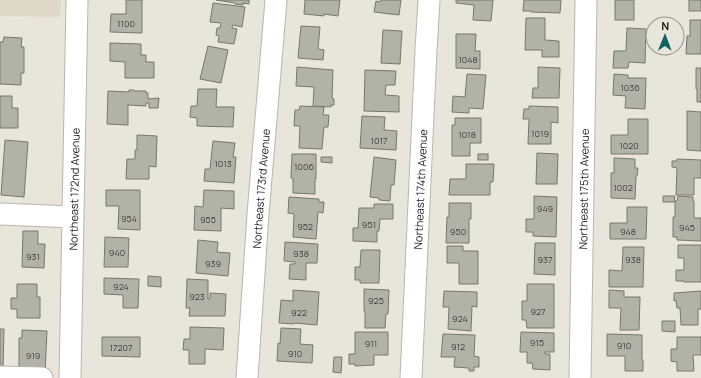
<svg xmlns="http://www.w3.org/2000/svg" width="701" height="378" viewBox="0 0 701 378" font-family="Manrope,sans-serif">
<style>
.built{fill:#ded9c9}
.building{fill:#b1b3a9;stroke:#76786f}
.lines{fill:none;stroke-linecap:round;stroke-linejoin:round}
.minor-casing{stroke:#b8b6ad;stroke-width:23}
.minor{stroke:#fff;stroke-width:21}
.labels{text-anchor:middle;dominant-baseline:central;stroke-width:3;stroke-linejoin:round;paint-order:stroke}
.number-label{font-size:9px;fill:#44433e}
.street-label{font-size:11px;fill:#1f1e1b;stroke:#e8e5db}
</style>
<rect width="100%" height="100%" fill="#e8e5db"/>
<path class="built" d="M0,0H61L60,17L0,16Z"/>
<g class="building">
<path d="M126,0H142V33L110,32L111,14H126Z"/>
<path d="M216,0H249V4L243,3V5L235,4V3Z"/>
<path d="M305,0H340L338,16L324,14V16L304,14Z"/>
<path d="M381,0H401L399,15L374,12L376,1L380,2Z"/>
<path d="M456,0H493L491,21L473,20L474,5L456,3Z"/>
<path d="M524,0H561L560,13L531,12V11H523Z"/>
<rect x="615" y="0" width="19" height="20"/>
<rect x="689" y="0" width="12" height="11"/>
<path d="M213,3L245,7L242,27L233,25L232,28L237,29L234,44L218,42L219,36L216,35L217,28H220L221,23L210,22Z"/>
<path d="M526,18H545V40L559,41V57H542V50H525Z"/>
<path d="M690,20H701V54H686L687,36H690Z"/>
<path d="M301,26L320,27L318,49L324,50L323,60L298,58Z"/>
<path d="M627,28L646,29L645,63L629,62L628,68H613L614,51H626Z"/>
<path d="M383,30L402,31L400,64L381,63Z"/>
<path d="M456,34H476L475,51H480V69L456,68Z"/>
<path d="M4,37L22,38L21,47H24V73H21V85L0,84V42H3Z"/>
<path d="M110,43L141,44V55H146V62H154V78H125V62L110,61Z"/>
<path d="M208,46L228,50L221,83L200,79Z"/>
<path d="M297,67L333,70L332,98L334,99V105H331V107L313,106L314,87L296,86Z"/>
<path d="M538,67L560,68L559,98H532L533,88H538Z"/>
<path d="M696,68H701V102H697V89H696Z"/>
<path d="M365,70L396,71L395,85H386L385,95L399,96V112L364,111Z"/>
<path d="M467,74L486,75L483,109L469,108V113L452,112L453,96L465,97Z"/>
<path d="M614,74L628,75V78H646L645,109L625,108L626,96L613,95Z"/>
<path d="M198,89H217L216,107H234L233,127L197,126V118L190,117L191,106H197Z"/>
<path d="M129,90H134V91H146V93H148V99L159,98L158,108H149V103H146V106L128,105V125L107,124L108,91L129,92Z"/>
<path d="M0,96H12V108H18V128H0Z"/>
<path d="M300,106L324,107L323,115H329L328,127H324L322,149L299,148L300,126H294L295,110H299Z"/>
<path d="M529,106L558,107V123L551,122V144H528L529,119H523L524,109H529Z"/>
<path d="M687,111L701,112V151L687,150Z"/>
<path d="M362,116L385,117L384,130L397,131L396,150L360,148Z"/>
<path d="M455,118H481V143H470V156H452V125H455Z"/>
<path d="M628,119H648V154H611V135H628Z"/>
<path d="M137,135L157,136L156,167L149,166V179H126L127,159H135V150H137Z"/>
<path d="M5,140L28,142L24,197L1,195Z"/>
<path d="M213,141L235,143L233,157H236L234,183L204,181L205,169H210Z"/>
<path d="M537,153L558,154L557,184H536Z"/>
<path d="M292,154H316V179H315V194L293,193V178H291Z"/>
<rect x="478" y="154" width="10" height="6"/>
<path d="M321,157H332V163L321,162Z"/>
<path d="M374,157L396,160L394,185H391L390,201L379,200V198L370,197Z"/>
<path d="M614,158L635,159V168H638L637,176H636L635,199L611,198V173H614Z"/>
<path d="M677,159L701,160V178H694V195H676L677,168L672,167V161H677Z"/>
<path d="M466,164H494L493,182H490V195H449L450,179H466Z"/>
<path d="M106,190H140V230L118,229L119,206H106Z"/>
<path d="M204,190L234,191V209L221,208V231L194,230L195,206L203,207Z"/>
<path d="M534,196L557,197L556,237L533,236V232H526V219H534Z"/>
<path d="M663,196H675L674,202H663Z"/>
<path d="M678,196L693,197V201H694V218H701V241L677,240V237H673V217H675V201H677Z"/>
<path d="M289,197L319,199V202H324L323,213L318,212L316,239L293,237L294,214L288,213Z"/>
<path d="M449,203H471V219H469V243H446L447,217H449Z"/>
<path d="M374,204H393V219H380L379,231H377V242L353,241V228H358L359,208H374Z"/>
<path d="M627,207H647L646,239H610V223H627Z"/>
<path d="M23,231H38V244H45L44,268L22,267Z"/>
<path d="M105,237L129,238L128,267H104Z"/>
<path d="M198,240L218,242L217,252L230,253L228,276L196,273Z"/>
<path d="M285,242L318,244L317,263H306V280L289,279L290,264H295V262L284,261Z"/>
<path d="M535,243H555V275L534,274Z"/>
<path d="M678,245H701V282H684V281H676V270H684V258H678Z"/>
<path d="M447,246H463V251H478V284H459V263H447Z"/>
<path d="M623,247H644L643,287H609V270L622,271Z"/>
<path d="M361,250H380L379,283H360V280H355V267H360Z"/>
<path d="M148,276L161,277V287L148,286Z"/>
<path d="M104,278L139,279L138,308H123V295L104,294Z"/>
<path d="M187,279L208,280V299H210V293L226,294L225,316H189L190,308H186Z"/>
<path d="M17,284H37V297H40V318H17V309H11V298H17Z"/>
<path d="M527,284H554V328H527L526,320H522V301H527Z"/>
<path d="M364,289L389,290L388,314H386L385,328H365V311H364Z"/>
<path d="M293,290L319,292L317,325L294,323V324L279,323L281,300L293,301Z"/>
<path d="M609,290L624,291V297H640L639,330H620L621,308H609Z"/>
<path d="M444,291L477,292V307L472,306L471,331L448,329L449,307H443Z"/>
<path d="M701,291V309H698V325H681L680,308H677L676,300L674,301V293Z"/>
<path d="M662,321H675V332L662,331Z"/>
<path d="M190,327L224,328L223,350L205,349V364H189V350H183L184,339H190Z"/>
<path d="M281,328L301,329L300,344L313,345L312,363L277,361L278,343L280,344Z"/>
<path d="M0,329H4L3,371H0Z"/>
<path d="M22,330L47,331L45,374L19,371V338H22Z"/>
<path d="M355,332H388V355H374V365L355,366V364H349V354H355Z"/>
<path d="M521,332L554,333V352H545V354H550V370L533,369L532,363H527V352H520Z"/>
<path d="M443,334L475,335L474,356L479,357V367H474V371H469V368L454,367L455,357H441Z"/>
<path d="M607,334L642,335V360H643V371H625V356H607Z"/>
<path d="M102,337H140V357L102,356Z"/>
<path d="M677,337H701V355H693L694,371H677V362L671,361V349H677Z"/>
<path d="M334,357H342L341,373L333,372Z"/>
</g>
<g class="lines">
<g class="minor-casing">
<g id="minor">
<path d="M0,214L73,217"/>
<path d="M0,377L42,378"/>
<path id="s1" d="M70,378L77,0"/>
<path id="s2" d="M247,378L258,214L276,0"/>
<path id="s3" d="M411,378L426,50L429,0"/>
<path id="s4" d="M580,378L586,0"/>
</g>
</g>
<use href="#minor" class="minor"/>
</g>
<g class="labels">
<g class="number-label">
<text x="126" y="23">1100</text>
<text x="468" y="59">1048</text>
<text x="630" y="87">1036</text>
<text x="540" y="133">1019</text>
<text x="467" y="134">1018</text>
<text x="379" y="140">1017</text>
<text x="629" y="145">1020</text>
<text x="223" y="163">1013</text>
<text x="304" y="166">1006</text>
<text x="623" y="187">1002</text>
<text x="545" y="208">949</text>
<text x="129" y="218">954</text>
<text x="208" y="219">955</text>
<text x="369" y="224">951</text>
<text x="305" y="226">952</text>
<text x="687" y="227">945</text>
<text x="458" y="231">950</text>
<text x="628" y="231">948</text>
<text x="117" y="252">940</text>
<text x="301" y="253">938</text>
<text x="33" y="256">931</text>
<text x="545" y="259">937</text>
<text x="633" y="259">938</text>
<text x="213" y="263">939</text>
<text x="121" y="286">924</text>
<text x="197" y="296">923</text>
<text x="376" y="300">925</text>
<text x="538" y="311">927</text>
<text x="299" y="312">922</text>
<text x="460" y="318">924</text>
<text x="537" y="342">915</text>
<text x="371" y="343">911</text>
<text x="624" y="345">910</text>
<text x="458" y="346">912</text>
<text x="121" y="347">17207</text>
<text x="295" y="353">910</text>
<text x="33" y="355">919</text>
</g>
<g class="street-label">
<text stroke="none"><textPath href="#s1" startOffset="189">Northeast 172nd Avenue</textPath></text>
<text stroke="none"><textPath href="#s2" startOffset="190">Northeast 173rd Avenue</textPath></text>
<text stroke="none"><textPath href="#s3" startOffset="189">Northeast 174th Avenue</textPath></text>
<text stroke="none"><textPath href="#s4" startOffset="189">Northeast 175th Avenue</textPath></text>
</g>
</g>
<g transform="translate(665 36) rotate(1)"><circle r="19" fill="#e8e5db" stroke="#98958e"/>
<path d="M0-3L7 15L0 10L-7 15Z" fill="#106164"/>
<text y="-6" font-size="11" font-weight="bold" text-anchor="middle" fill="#1f1e1b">N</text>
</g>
</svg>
